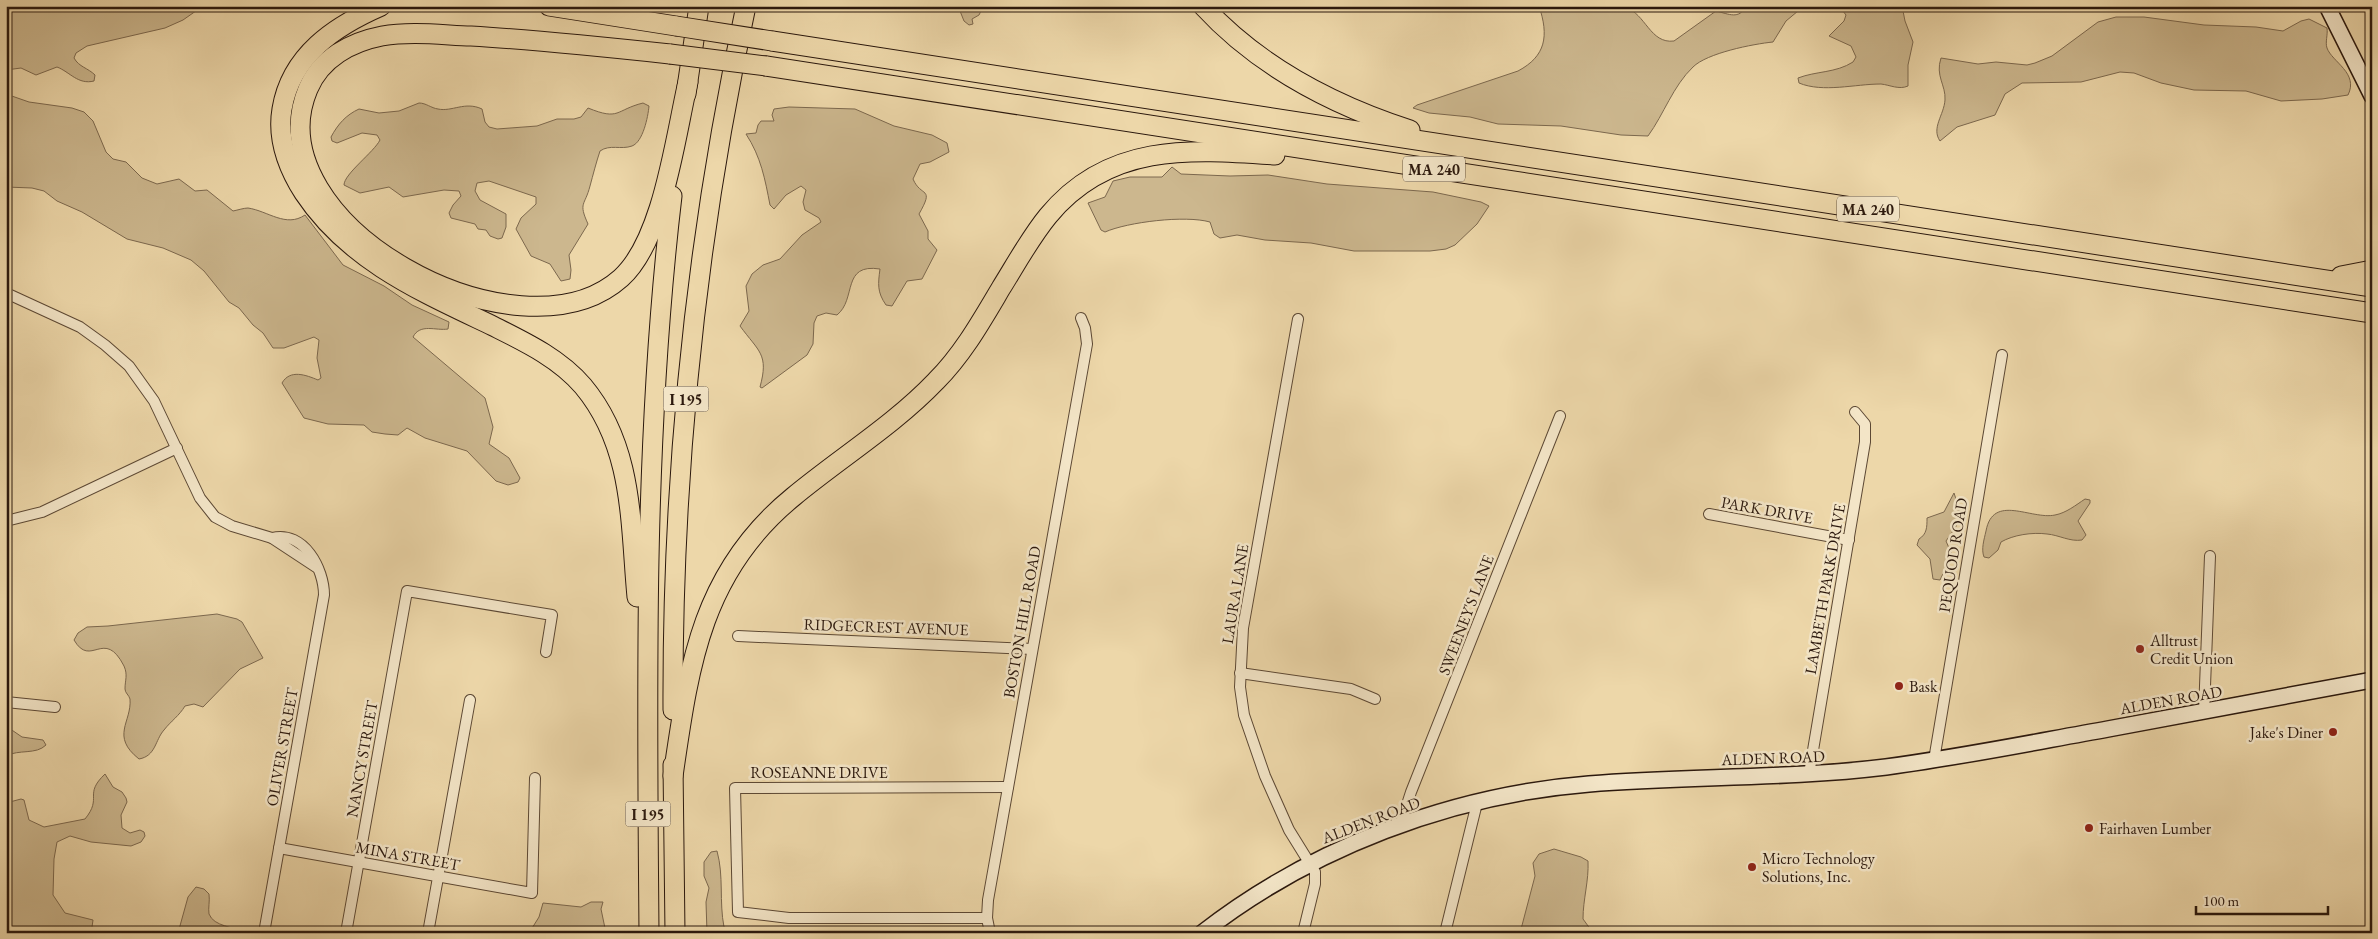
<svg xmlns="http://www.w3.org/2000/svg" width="2378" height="939" viewBox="0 0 2378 939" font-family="'EB Garamond',serif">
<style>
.green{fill:#ccb78e;stroke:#7c684e}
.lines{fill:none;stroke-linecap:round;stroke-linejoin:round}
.street-casing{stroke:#5c4834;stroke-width:12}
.secondary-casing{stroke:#2b180d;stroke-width:18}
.highway-casing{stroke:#2b180d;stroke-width:21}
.street{stroke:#f3e5c7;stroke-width:10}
.secondary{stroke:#f3e5c7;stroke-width:15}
.highway{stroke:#edd7a9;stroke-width:19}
.highway-bridge-casing{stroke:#2b180d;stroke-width:21;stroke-linecap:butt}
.highway-bridge{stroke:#edd7a9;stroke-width:19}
.poi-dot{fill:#8f2418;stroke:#f3e5c7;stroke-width:2}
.labels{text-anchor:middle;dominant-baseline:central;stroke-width:5;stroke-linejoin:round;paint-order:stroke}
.shield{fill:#f3e5c7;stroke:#675645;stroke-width:1}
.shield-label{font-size:15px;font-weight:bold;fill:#2b180d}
.street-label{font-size:16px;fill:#2b180d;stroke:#f3e5c7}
.poi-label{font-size:16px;fill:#2b180d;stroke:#f3e5c7;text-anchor:start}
</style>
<rect width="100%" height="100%" fill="#edd7a9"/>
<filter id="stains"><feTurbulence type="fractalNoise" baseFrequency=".004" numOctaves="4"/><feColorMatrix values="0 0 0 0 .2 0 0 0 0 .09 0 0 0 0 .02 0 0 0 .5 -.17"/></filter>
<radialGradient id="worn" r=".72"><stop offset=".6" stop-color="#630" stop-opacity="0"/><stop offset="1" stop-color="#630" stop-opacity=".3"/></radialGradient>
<g class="green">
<path d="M6,6H203L183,20L165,28L87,46L76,53L74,58C79,67 88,68 95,75L94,81C78,85 70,72 57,67L36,75L21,68L6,70Z"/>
<path d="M958,6H980L981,11L979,15L972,19L973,24L969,25L964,21Z"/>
<path d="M1539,6C1557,6 1612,2 1625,7C1646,14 1650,44 1674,41L1716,11C1729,14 1739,20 1746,6H1804L1786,21L1773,42C1753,44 1707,53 1693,67C1673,86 1664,114 1648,136L1621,135L1561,126L1498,124L1470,117L1429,113L1413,108L1417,105L1518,71C1546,56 1549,36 1539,6Z"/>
<path d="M1839,6H1902L1905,21L1913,42L1908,65V86C1899,90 1890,85 1881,84C1855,84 1823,93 1799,83L1798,78C1816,71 1836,73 1853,62L1856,57L1851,46L1829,36L1844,21L1846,15Z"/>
<path d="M2116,17H2144L2204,25L2256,27L2283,31L2301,21L2309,19L2327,28C2328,35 2325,42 2327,48C2332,62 2359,73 2348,95L2322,99L2281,101L2246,91L2194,90L2161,83L2134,73L2120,72L2081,82L2022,83L2005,94L1995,115L1957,127L1940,141C1931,128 1944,115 1945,100C1946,85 1935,76 1941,58L1978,64L1996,62L2027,65L2035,63L2052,56L2098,22Z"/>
<path d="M6,94L29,102L72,108L84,112L93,121L106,152L113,159L126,162L142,178L157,184L179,179L195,191L207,190L233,211C238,210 244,208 248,208C268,211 286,228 305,215L343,265L384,286L412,305L449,322L448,329C436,331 420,323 413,337L485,398L493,427L489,444L509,458L520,478L518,482L508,485L496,481L467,451L425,438L407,428L398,435L385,434L372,432L364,425L328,424L304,418L282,383C290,369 306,375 318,380L321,378L317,358L319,340L314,337L284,348H273L263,333L253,325L239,308L229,302L204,271L191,260L163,248L127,239L82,212L57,201L44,191L32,188L6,187Z"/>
<path d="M419,103C426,103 431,108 438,109C452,112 465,101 482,109L485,122L489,127L497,129L537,126L557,119H574L581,117L588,108C620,121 615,110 643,103L649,106C648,117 643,142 632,146C621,150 610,144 600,151C596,163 593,175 590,186C585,206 578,202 588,224L569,255L571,270L570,279L561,281L550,264L531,256L516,229L521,218L536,204V197L489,181L477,183L475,191L480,200L506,214V227L502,238L498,239L490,236L486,230L478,229L475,224L451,218L449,213L453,205L461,196L459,191L444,190L403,197L389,187L360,193L344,185C344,174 374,152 380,140L377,135L362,133L337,143L332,141L331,137C338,124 346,115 359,109L379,113L399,111Z"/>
<path d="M789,107L855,109L894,126L932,135L947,143L949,152L930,162L920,164L913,179C921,198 935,186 919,214L928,231V239L937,250L922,279L907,281L892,306L886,305C877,292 878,284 880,269C841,263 857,299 837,315L826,313L817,316L814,323L813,344L807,355L762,388L760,387C769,354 759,352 740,326L749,311L746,286L752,274L763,265L780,259L802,235L821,222L819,218L805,210L803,202L806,190L801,186L786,195L774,209L770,205C765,179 761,157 746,134L756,133L758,125L761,121H774L772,115L774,109Z"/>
<path d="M1172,167L1181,174L1230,176L1268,175L1327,184L1433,192L1481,202L1489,206L1477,224L1455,245L1446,249L1430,251H1354L1311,243L1265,240L1237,235L1220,238L1214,234L1210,222C1185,215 1128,222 1105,232L1101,230L1088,203L1105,197L1113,181L1130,177H1162Z"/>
<path d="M1954,493C1963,520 1962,518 1946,541L1952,555L1940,580L1933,579L1930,559L1917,545L1919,539C1927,534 1927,527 1927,518L1944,512Z"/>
<path d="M2085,499L2090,500V503L2078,521L2086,535L2082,540C2070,542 2059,535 2047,534C2032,532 2013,535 2001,542L1998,550L1989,558L1984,557C1981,549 1984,540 1986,531C1993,493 2031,520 2055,515C2066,513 2076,505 2085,499Z"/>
<path d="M217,614L237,619L242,622L263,658L240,669L203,707L194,704L185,706C179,716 171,721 164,730C155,740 156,756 139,759C110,736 132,722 130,699C129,695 125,693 125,689C125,680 128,675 124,666C104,627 91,669 74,640L78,633L87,627L108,626Z"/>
<path d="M6,726L22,737L43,740L46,745C36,755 19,749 6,756Z"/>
<path d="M105,774L113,787L122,792L126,798L127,802L121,815L122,828L130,833L140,830L144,832L145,836L141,842L131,846L91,842L70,836L57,842L54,859L53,895L65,913L93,920L92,927L94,933H6V803L21,799L24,800L29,820L44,827L85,819C103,797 83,795 105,774Z"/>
<path d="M1554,849L1581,857L1588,861C1589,881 1583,899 1583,919L1591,930L1598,933H1520L1535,876L1533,863L1539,854Z"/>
<path d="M717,851C724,876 719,902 724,927L744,933H707L706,902L709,888L704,876V862L711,852Z"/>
<path d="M196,887L204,889L209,894C210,901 208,908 209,914C214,927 234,926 243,933H178L188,897Z"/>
<path d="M591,902H603L601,909L606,933H529L539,917L543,903L581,907Z"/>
</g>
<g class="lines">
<g class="street-casing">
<g id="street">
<path d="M6,293L80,327L105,345L129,366L154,401L200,498L215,517L232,526L272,538L316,567"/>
<path d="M1298,319L1243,628L1240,687L1244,715L1265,776L1289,830L1315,872V884L1303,933"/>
<path d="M1709,514L1849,540"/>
<path d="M6,521L42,512L177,448"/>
<path d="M738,636L1032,649"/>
<path d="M1240,673L1351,689L1375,699"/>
<path d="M6,702L55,707"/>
<path d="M2204,712L2210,556"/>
<path d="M1934,760L2002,355"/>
<path d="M1809,774L1865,442V424L1855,412"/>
<path d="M1400,826L1411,792L1560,416"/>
<path d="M279,848L532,893L535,778"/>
<path d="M987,918H789L738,912L735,788L1008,787"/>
<path d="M264,933L324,595C324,569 304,530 272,538"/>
<path d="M346,933L407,591L552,615L546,652"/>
<path d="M428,933L470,700"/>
<path d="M990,933L987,918L988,900L1087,344L1085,328L1081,318"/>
<path d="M1445,933L1477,803"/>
</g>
</g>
<g class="secondary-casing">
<g id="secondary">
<path d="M2327,6L2372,96"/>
<path d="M1202,933C1311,848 1451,795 1589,784C1688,776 1787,779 1886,767C1961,757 2035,742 2108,729C2196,713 2284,696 2372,680"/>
</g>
</g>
<g class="highway-casing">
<g id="highway">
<path d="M381,6C335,26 291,55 282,109C277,138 288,168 304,193C349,261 422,292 493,326C525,342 559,358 583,386C634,447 630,523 637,597"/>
<path d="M549,6L676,26"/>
<path d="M1203,6C1258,66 1333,105 1410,130"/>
<path d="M772,41L2372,287"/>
<path d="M670,54C604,47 538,40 471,36C442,35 411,31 382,36C351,42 321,58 308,89C251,223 519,369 621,278C663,240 675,138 688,82"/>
<path d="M766,66L2372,313"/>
<path d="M686,94L699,6"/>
<path d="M2341,276L2372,270"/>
<path d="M673,710C672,474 696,237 746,6"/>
<path d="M673,765L675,933"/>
<path d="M673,776C689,666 701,572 793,497C840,458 894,425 936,381C963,354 982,320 1001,288C1016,264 1030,238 1048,216C1108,143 1189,149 1275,155"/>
<path d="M649,933C647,686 643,441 672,196"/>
</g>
</g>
<use href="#street" class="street"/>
<use href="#secondary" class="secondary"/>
<use href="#highway" class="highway"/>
<g class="highway-bridge-casing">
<g id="highway-bridge">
<path d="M676,26L772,41"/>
<path d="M670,54L766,66"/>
</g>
</g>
<use href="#highway-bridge" class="highway-bridge"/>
</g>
<g class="poi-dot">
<circle cx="2140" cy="649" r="5"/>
<circle cx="1899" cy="686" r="5"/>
<circle cx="2333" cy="732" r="5"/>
<circle cx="2089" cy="828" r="5"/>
<circle cx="1752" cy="867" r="5"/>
</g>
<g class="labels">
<g class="shield">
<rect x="1403" y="156.5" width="62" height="25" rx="4"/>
<rect x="1837" y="196.5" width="62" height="25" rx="4"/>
<rect x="663.5" y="386.5" width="45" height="25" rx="4"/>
<rect x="625.5" y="801.5" width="45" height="25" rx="4"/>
</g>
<g class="shield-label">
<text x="1434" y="169">MA 240</text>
<text x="1868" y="209">MA 240</text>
<text x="686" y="399">I 195</text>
<text x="648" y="814">I 195</text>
</g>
<g class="street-label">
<text transform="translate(1767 510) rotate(10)">PARK DRIVE</text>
<text transform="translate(1953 555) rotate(-81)">PEQUOD ROAD</text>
<text transform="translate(1825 589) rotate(-80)">LAMBETH PARK DRIVE</text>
<text transform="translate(1235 594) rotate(-81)">LAURA LANE</text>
<text transform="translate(1466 615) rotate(-69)">SWEENEY'S LANE</text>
<text transform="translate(1022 622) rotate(-80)">BOSTON HILL ROAD</text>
<text transform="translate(886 627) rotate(2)">RIDGECREST AVENUE</text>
<text transform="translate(2171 700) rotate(-10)">ALDEN ROAD</text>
<text transform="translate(282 747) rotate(-80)">OLIVER STREET</text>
<text transform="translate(1773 758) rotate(-2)">ALDEN ROAD</text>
<text transform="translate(362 759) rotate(-80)">NANCY STREET</text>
<text x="819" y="772">ROSEANNE DRIVE</text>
<text transform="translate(1371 820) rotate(-21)">ALDEN ROAD</text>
<text transform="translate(408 856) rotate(10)">MINA STREET</text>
</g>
<g class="poi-label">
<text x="2150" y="640">Alltrust<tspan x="2150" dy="18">Credit Union</tspan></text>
<text x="1909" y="686">Bask</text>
<text x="2323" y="732" text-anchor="end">Jake's Diner</text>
<text x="2099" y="828">Fairhaven Lumber</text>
<text x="1762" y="858">Micro Technology<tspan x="1762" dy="18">Solutions, Inc.</tspan></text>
</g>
</g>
<rect width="2378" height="939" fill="none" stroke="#edd7a9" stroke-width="25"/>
<rect x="8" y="8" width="2363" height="924" fill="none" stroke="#2b180d" stroke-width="2.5"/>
<rect x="12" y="12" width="2353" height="914" fill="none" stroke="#2b180d"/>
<path d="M2196 906v8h132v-8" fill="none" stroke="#2b180d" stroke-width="2.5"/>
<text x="2203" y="906" font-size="15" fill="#2b180d" stroke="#f3e5c7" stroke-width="4" paint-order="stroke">100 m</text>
<rect width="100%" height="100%" filter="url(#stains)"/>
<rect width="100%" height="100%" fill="url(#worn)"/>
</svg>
